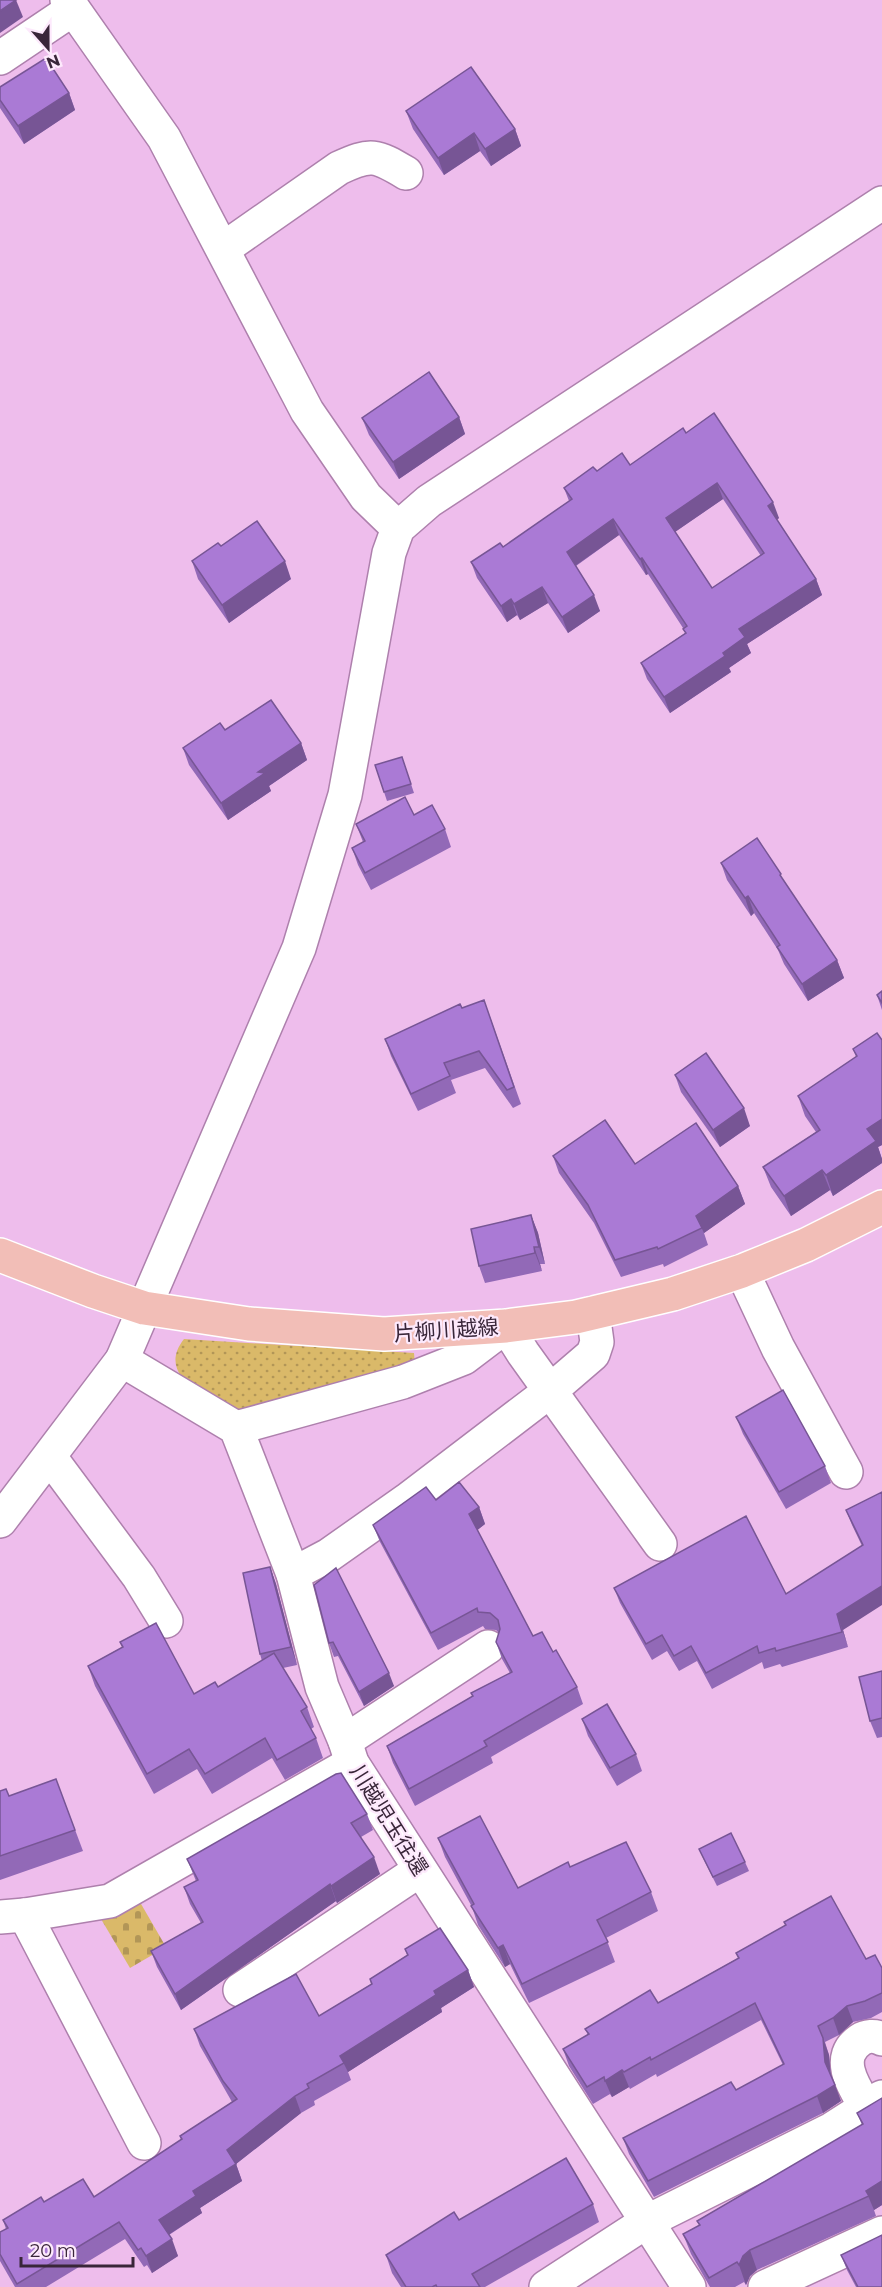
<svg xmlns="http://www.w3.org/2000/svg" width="882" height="2287" viewBox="0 0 882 2287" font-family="Montserrat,'Noto Sans JP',sans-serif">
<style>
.cemetery{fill:url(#cemetery-stones)}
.park{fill:url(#park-dots)}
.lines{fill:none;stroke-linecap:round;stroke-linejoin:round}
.minor-casing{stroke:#ae80ad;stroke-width:36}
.major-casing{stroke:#fff;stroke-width:36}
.minor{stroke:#fff;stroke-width:33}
.major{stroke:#f2beb7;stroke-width:33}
.wall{fill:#9269b7;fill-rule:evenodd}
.shaded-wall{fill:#775595}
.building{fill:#aa7ad5;stroke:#775595;stroke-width:1.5;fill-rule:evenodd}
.labels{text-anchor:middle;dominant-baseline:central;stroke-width:4.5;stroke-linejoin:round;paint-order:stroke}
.street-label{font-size:21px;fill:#392639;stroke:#fde9fc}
</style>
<defs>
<pattern id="cemetery-stones" width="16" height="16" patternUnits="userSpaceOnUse" patternTransform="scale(1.5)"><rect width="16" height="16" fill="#dab969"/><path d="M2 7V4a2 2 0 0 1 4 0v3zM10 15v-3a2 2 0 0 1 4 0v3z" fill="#b29657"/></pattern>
<pattern id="park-dots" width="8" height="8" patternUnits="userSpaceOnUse" patternTransform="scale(1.5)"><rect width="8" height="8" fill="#dab969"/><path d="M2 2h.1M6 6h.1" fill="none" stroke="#b29657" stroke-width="1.8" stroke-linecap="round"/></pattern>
</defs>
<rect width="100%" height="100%" fill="#eebdec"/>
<path class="cemetery" d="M137,1897L166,1947L130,1968L101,1919Z"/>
<path class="park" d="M184,1339L414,1353L415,1364L233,1415C207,1397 155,1376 184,1339Z"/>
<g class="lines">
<g class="minor-casing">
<g id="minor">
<path d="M67,0L164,138L307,411L366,497L398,528"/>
<path d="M0,58L73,9"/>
<path d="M223,249L339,168C371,153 376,155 406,173"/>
<path d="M742,1271L778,1348L846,1472"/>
<path d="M122,1360L236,1428L293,1574L322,1687L345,1741L352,1763L689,2287"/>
<path d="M236,1428L403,1382L464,1358L506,1326L523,1353L660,1544"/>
<path d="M50,1457L139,1577L166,1621"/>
<path d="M0,1521L122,1360L299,948L345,795L389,553L398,528L429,501L882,203"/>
<path d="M293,1574L329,1555L407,1500L550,1391L593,1354L597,1342L593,1313"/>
<path d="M345,1741L488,1647"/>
<path d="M25,1915L144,2143"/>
<path d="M0,1917L25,1915L110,1901L352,1763"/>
<path d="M240,1990L420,1870"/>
<path d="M866,2107C854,2087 834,2058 860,2040C866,2036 875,2035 882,2039"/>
<path d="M546,2287L646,2222L832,2129L882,2097"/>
<path d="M765,2287L882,2233"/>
</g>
</g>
<g class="major-casing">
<path id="major" d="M0,1255L93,1291L144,1308L249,1324L384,1334L506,1326L576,1317L673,1294L742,1271L806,1245L882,1207"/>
</g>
<use href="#minor" class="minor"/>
<use href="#major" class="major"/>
</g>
<g class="wall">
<path d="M0,87L69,93L75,110L24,144L0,108Z"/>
<path d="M406,111L515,129L521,146L491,166L480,151L444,175L413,129Z"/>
<path d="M459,417L465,434L399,479L369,435L362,418Z"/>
<path d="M686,433L779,518L777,520L816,579L822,595L747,644L751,653L729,668L731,672L670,713L647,679L641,663L685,633L683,628L648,574L646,575L619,535L576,566L600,611L568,633L548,603L520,620L517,615L507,622L477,578L471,562L503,547L569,501L564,488L597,471L630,465ZM723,499L761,556L712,588L675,532Z"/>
<path d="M221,546L291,579L229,623L198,579L192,561Z"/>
<path d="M225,730L301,743L307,760L269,786L271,791L228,820L189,765L183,748Z"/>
<path d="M402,757L414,793L387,801L375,765Z"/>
<path d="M414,815L445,829L451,847L371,890L358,865L352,848L363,842L356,824Z"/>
<path d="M721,863L783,881L837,960L844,978L808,1001L784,964L778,950L754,913L751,916L727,880Z"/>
<path d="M882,991V1010L877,995Z"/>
<path d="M484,1000L521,1104L513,1108L485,1068L451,1080L456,1093L418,1111L391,1056L385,1039L462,1008Z"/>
<path d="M882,1040V1145L878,1147L882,1159V1163L833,1196L830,1190L791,1216L771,1187L763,1167L816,1132L805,1116L798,1096L856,1057L853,1049Z"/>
<path d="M675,1075L750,1126L720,1147L681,1092Z"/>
<path d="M553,1156L635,1164L738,1186L745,1204L704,1233L708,1245L664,1267L663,1264L621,1277L594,1223L559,1173Z"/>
<path d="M531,1215L538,1233L545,1264H540L542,1271L485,1283L479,1266Z"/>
<path d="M736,1417L825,1466L831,1483L786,1509L743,1434Z"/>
<path d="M882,1492L843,1630L848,1647L782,1667L780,1664L764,1669L762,1662L712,1689L697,1661L679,1671L667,1651L652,1660L620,1603L614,1588L786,1594L862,1546L852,1525L846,1510Z"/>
<path d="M436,1500L479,1507L485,1524L477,1530L533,1636L553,1652L577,1687L583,1704L491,1757L493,1763L415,1806L393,1763L387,1746L473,1696L471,1693L510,1673L502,1659L496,1642L499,1633L496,1630L485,1629L483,1626L438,1650L380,1542L373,1525Z"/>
<path d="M270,1567L276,1584L297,1665L283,1668L307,1707L314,1727L311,1729L316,1738L323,1758L285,1780L272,1758L212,1794L197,1769L154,1794L95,1686L88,1666L122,1647L120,1642L194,1694L218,1687L262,1661L260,1654Z"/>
<path d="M314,1585L394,1686L364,1706L338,1656L334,1657L329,1643Z"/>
<path d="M882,1671V1737L877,1738L870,1721Z"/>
<path d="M582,1719L636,1754L642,1771L617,1786L588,1736Z"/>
<path d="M56,1779L83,1851L0,1880V1791L9,1796Z"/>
<path d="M367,1814L373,1830L361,1837L380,1874L337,1903L336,1901L181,2010L157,1967L151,1951L201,1923L190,1904L184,1887L196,1881L187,1859Z"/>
<path d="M438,1838L518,1888L570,1867L651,1892L658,1911L606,1938L615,1962L529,2003L510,1964L505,1967L478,1925L472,1907L445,1857Z"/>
<path d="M699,1849L745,1862L749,1871L717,1886L703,1858Z"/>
<path d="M784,1922L882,1968V2012L871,2018L853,2022L839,2035L825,2042L829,2055L831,2076L841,2101L823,2113L654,2197L629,2154L623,2138L736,2090L783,2065L761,2020L657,2077L656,2074L630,2089L629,2087L612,2097L610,2094L593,2104L569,2066L563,2049L588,2035L585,2029L658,2003L738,1958L736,1953L786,1926Z"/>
<path d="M405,1949L468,1970L474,1987L441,2008L442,2012L348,2072L351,2080L314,2101L315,2105L301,2113L236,2164L242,2181L200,2208L202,2213L169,2235L178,2256L152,2273L147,2265L144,2267L125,2239L46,2287H15L0,2261V2232L6,2229L3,2220L44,2202L94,2197L181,2140L180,2136L232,2102L200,2046L194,2029L319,2016L371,1984L370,1979L407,1955Z"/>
<path d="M882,2098V2205L874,2210L876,2216L757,2270L750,2276L746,2285L744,2282L735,2287H710L691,2254L683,2234L699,2225L697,2221L862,2125L857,2113Z"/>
<path d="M593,2204L599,2222L485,2287H401L392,2273L386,2255L459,2220Z"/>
<path d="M841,2255L882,2287H856L847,2270Z"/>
</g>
<g class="shaded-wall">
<path d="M16,0L23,17L0,33V11Z"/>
<path d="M69,93L75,110L24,144L18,126Z"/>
<path d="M515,129L521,146L491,166L485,149Z"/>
<path d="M474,133L480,151L444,175L438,158Z"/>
<path d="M459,417L465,434L399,479L393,462Z"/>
<path d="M717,483L723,499L672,534L666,518Z"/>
<path d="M773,502L779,518L773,522L768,506Z"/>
<path d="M613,519L619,535L572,568L567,552Z"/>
<path d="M642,558L648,574L646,575L640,559Z"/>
<path d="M285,561L291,579L229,623L222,605Z"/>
<path d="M816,579L822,595L747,644L751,653L729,668L731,672L670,713L664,697L723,653L739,629Z"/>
<path d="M542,587L548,603L520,620L514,604Z"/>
<path d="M594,595L600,611L568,633L562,617Z"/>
<path d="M511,599L517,615L507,622L501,606Z"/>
<path d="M301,743L307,760L269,786L271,791L228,820L221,803L258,772Z"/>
<path d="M748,896L754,913L751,916L745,898Z"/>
<path d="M837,960L844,978L808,1001L802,984Z"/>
<path d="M744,1108L750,1126L720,1147L713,1130Z"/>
<path d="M882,1119V1145L878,1147L882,1159V1163L833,1196L826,1175L867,1129Z"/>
<path d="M822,1170L830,1190L791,1216L784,1196Z"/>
<path d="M738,1186L745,1204L704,1233L696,1216Z"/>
<path d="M531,1215L538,1233L545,1264L539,1247Z"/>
<path d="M534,1247L540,1264L542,1271L535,1253Z"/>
<path d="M479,1507L485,1524L475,1532L469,1514Z"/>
<path d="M270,1567L276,1584L297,1665L291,1647Z"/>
<path d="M882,1586V1605L843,1630L848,1647L837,1614Z"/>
<path d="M389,1673L394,1686L364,1706L359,1692Z"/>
<path d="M374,1857L380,1874L337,1903L331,1886Z"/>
<path d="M330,1884L336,1901L181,2010L175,1994Z"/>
<path d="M503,1945L510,1964L505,1967L498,1948Z"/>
<path d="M468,1970L474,1987L441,2008L442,2012L348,2072L340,2056L434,1991Z"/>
<path d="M847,2006L853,2022L839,2035L833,2018Z"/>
<path d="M823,2038L829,2055L831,2079L825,2062Z"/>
<path d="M622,2070L629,2087L612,2097L605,2081Z"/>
<path d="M835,2085L841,2101L823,2113L817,2096Z"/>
<path d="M295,2096L301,2113L236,2164L242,2181L200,2208L202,2213L165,2237L159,2220L193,2191L227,2150Z"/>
<path d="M882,2181V2205L874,2210L866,2191Z"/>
<path d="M172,2239L178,2256L152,2273L146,2256Z"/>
<path d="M750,2250L757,2270L750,2276L746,2285L739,2265L743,2256Z"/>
</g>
<g class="building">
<path d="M0,0H16L0,11Z"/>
<path d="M46,58L69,93L18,126L0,100V87Z"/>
<path d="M471,67L515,129L485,149L474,133L438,158L406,111Z"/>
<path d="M429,372L459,417L393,462L362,418Z"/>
<path d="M714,413L773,502L768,506L816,579L739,629L745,637L723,653L725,656L664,697L641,663L686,633L683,629L687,626L642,558L640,559L613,519L567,552L594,595L562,617L542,587L514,604L511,599L501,606L471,562L500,543L503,547L572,499L564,488L593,467L597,471L622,453L630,465L683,428L686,433ZM717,483L764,553L712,588L666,518Z"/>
<path d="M257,521L285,561L222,605L192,561L218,543L221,546Z"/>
<path d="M271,700L301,743L258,772L265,773L221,803L183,748L220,723L225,730Z"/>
<path d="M402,757L411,784L384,792L375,765Z"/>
<path d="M405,797L414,815L432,805L445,829L365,873L352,848L365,841L356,824Z"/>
<path d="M757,838L781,874L780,875L837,960L802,984L777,947L780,945L748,896L745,898L721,863Z"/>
<path d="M882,991V1003L877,995Z"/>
<path d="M484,1000L514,1087L507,1090L479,1051L444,1063L450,1076L411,1094L385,1039L460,1004L462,1008Z"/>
<path d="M877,1033L882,1040V1119L867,1129L876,1141L826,1175L822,1170L784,1196L763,1167L820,1130L798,1096L857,1056L853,1049Z"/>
<path d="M706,1053L744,1108L713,1130L675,1075Z"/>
<path d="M605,1120L635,1164L696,1123L738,1186L696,1216L702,1228L658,1249L657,1247L615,1260L588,1205L553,1156Z"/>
<path d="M531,1215L539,1247H534L535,1253L479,1266L471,1229Z"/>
<path d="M783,1390L825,1466L779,1492L736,1417Z"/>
<path d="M459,1482L479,1507L469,1514L533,1636L542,1632L553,1652L556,1650L577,1687L484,1741L487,1746L409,1789L387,1746L473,1696L471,1693L512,1672L496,1642L500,1629L498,1620L490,1613L478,1612L477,1608L431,1633L373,1525L426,1487L436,1500Z"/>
<path d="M882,1492V1586L837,1614L842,1632L776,1651L775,1648L759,1653L757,1646L706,1673L691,1646L674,1656L662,1635L646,1644L614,1588L746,1516L786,1594L863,1545L846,1510Z"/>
<path d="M270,1567L291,1647L260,1654L243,1573Z"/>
<path d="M336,1568L389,1673L359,1692L333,1642L329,1643L314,1585Z"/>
<path d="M156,1623L194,1694L215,1682L218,1687L274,1653L307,1707L301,1711L316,1738L277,1760L265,1738L205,1774L189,1749L147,1774L88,1666L123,1647L120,1642Z"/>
<path d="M882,1671V1718L870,1721L859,1677Z"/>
<path d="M607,1704L636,1754L610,1768L582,1719Z"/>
<path d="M341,1773L367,1814L351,1823L374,1857L331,1886L330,1884L175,1994L151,1951L203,1922L184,1887L198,1880L187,1859L336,1774Z"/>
<path d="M56,1779L75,1830L0,1856V1791L6,1789L9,1796Z"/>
<path d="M480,1816L518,1888L568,1862L570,1867L626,1842L651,1892L597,1920L608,1942L522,1984L503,1945L498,1948L471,1906L474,1904L438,1838Z"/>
<path d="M731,1833L745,1862L713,1877L699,1849Z"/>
<path d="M831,1896L866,1959L875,1955L882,1968V1993L865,2001L847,2006L833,2018L818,2026L823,2038L825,2062L835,2085L817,2096L648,2181L623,2138L731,2082L736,2090L784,2064L755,2003L651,2060L650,2057L624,2072L622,2070L605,2081L604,2077L587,2087L563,2049L589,2034L585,2029L650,1990L658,2003L739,1958L736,1953L786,1925L784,1922Z"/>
<path d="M440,1928L468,1970L434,1991L436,1995L340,2056L344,2063L307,2084L309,2088L295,2096L227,2150L236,2164L193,2191L196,2196L159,2220L172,2239L146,2256L141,2248L138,2250L119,2222L17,2284L0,2254V2232L8,2228L3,2220L41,2197L44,2202L83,2179L94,2197L182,2139L180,2136L237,2099L223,2081L194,2029L296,1974L319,2016L372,1984L370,1979L408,1955L405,1949Z"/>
<path d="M882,2098V2181L866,2191L869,2196L750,2250L743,2256L739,2265L737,2262L709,2278L683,2234L700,2225L697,2221L863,2124L857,2113Z"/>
<path d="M566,2158L593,2204L472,2274L480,2287H437L436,2285L432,2287H406L386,2255L454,2212L459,2220Z"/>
<path d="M882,2235V2287H858L841,2255Z"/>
</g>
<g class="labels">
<g class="street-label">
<text transform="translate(446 1330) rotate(-4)">片柳川越線</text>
<text transform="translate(389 1820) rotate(58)">川越児玉往還</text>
</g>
</g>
<g transform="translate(48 48) rotate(159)" stroke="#fde9fc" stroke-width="4.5" paint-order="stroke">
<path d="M0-4.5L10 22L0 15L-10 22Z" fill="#392639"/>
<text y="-9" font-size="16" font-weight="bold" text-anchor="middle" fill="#392639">N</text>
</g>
<path d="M21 2257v9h112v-9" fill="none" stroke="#392639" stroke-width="3"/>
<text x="30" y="2257" font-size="18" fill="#392639" stroke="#fde9fc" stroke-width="4.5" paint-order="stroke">20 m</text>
</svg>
